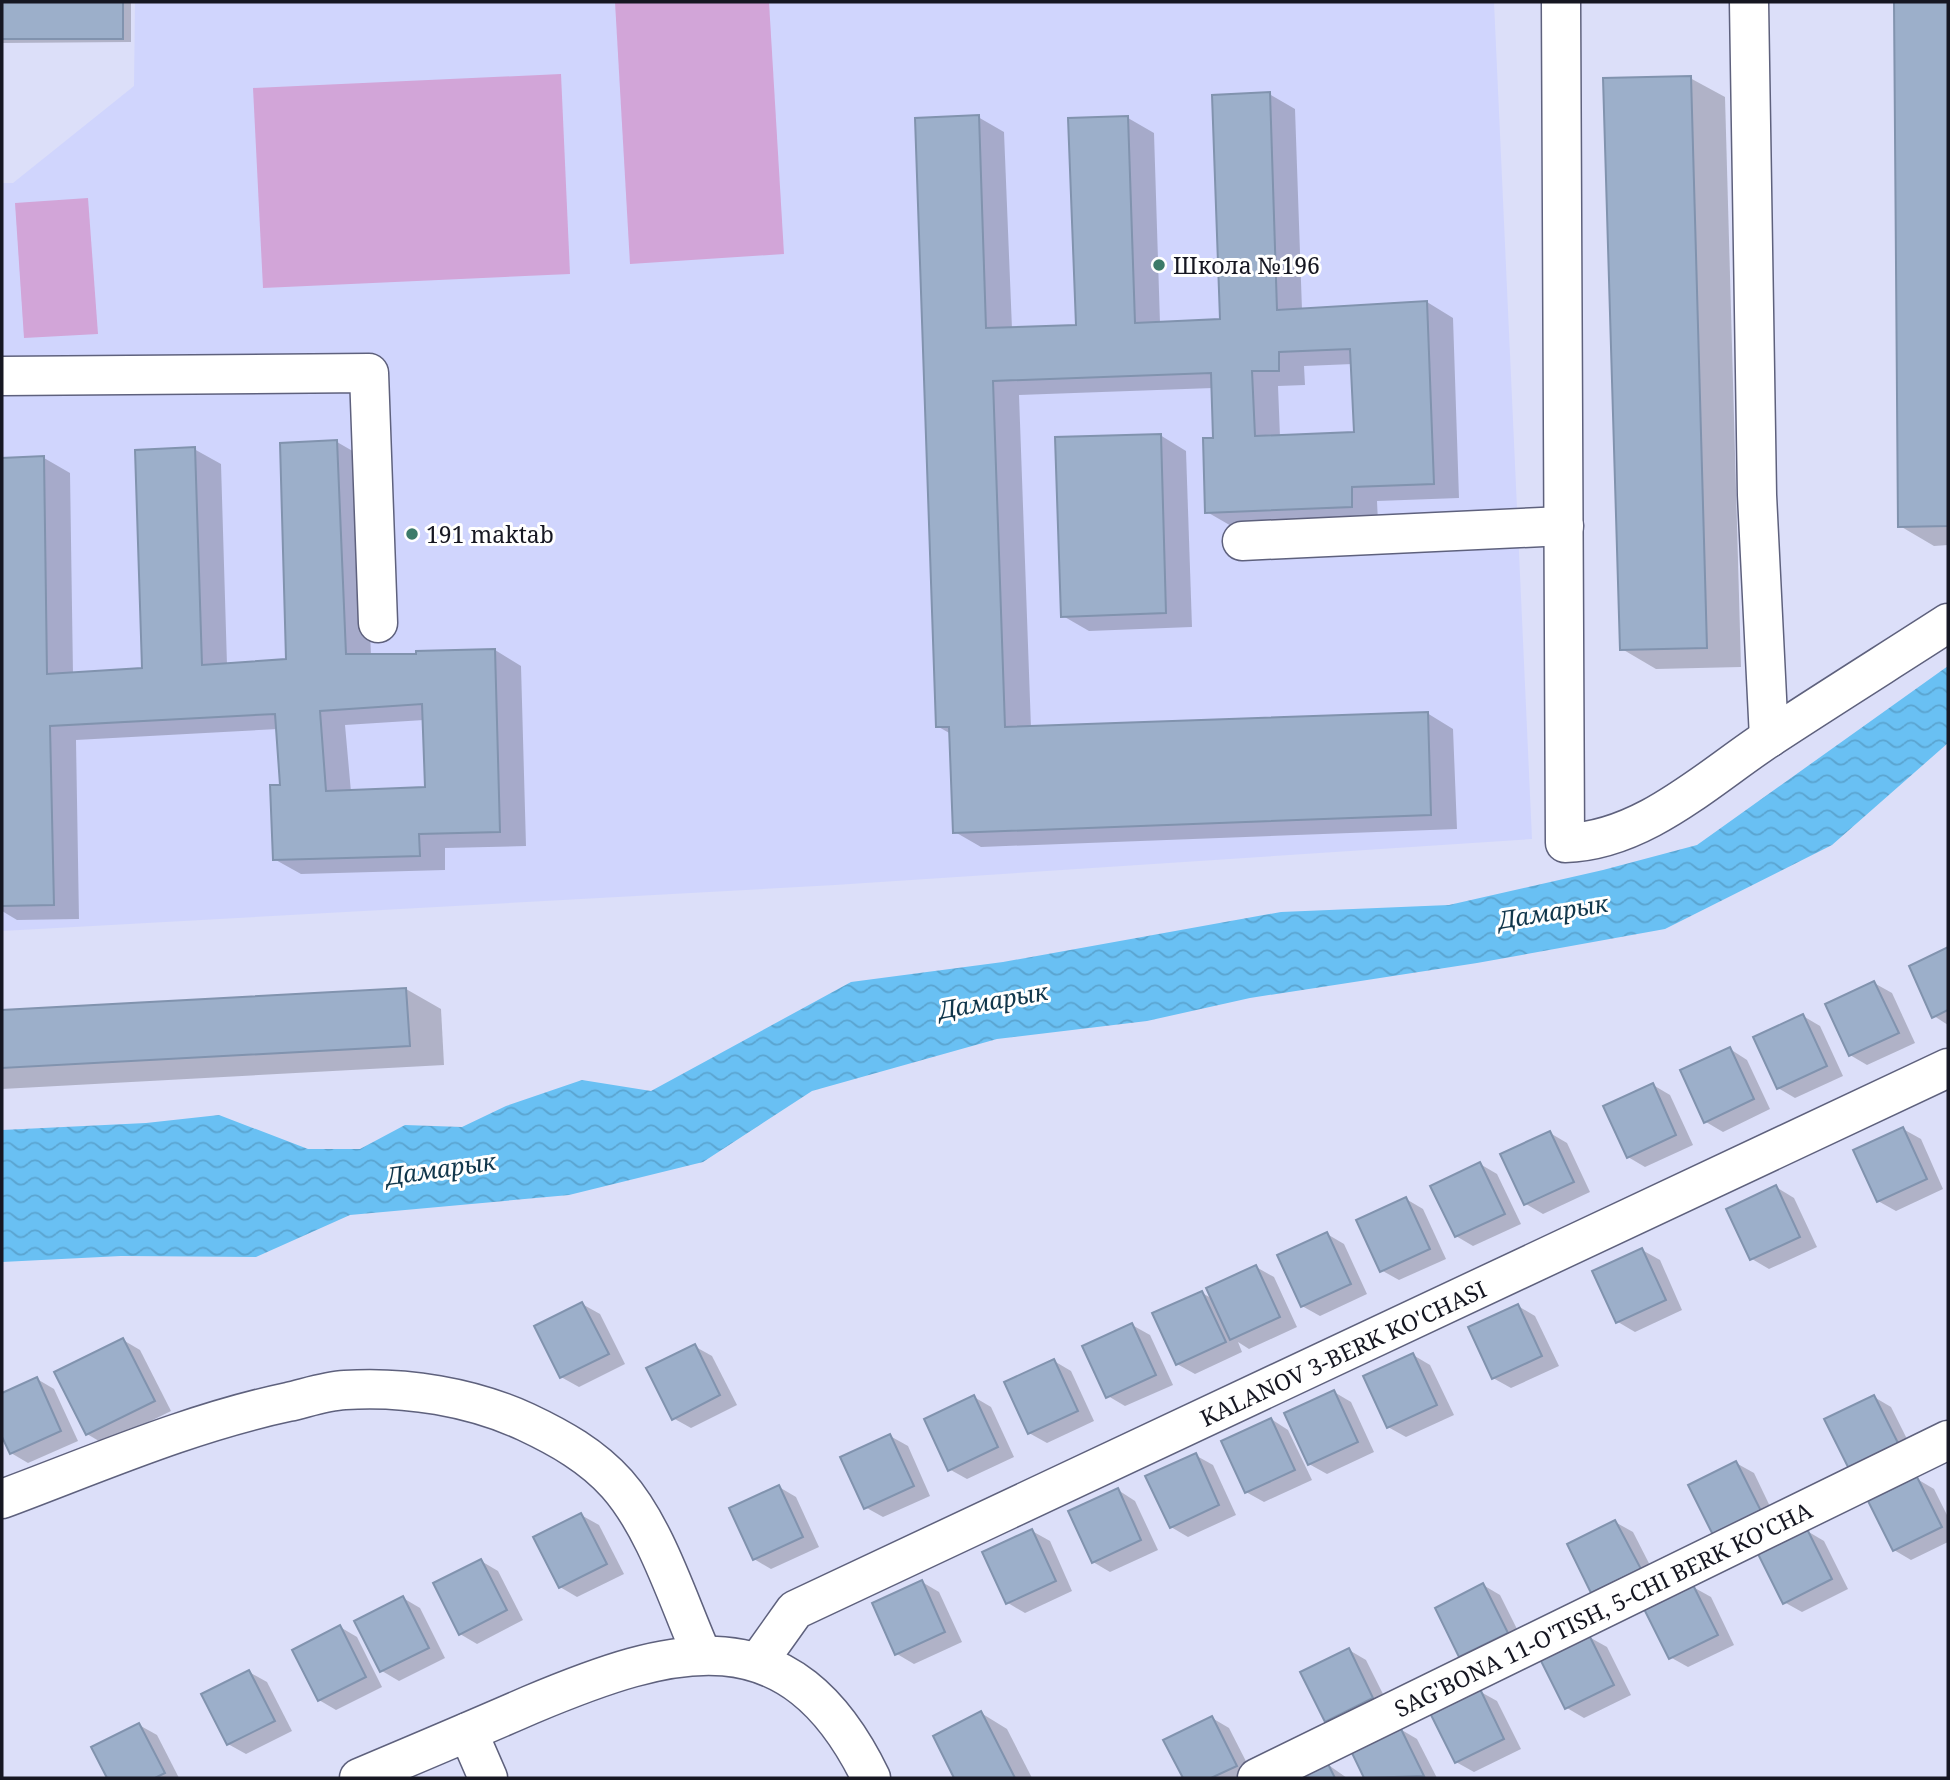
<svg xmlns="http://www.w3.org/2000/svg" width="1950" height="1780" viewBox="0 0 1950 1780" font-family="'Noto Serif',serif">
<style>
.built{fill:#d0d5fd}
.pitch{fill:#d2a5d8}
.water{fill:url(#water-waves)}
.shadow{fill:#0003;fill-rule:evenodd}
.building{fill:#9cafca;stroke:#8193ae;stroke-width:2;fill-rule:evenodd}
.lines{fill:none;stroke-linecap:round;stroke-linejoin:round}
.minor-casing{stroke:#5e617d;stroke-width:41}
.major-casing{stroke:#5e617d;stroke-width:41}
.minor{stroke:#fff;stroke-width:38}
.major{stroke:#fff;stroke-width:38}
.poi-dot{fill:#3c7b69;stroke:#fff;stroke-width:2.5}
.labels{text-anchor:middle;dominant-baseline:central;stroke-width:6;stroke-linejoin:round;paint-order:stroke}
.poi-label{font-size:23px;fill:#161722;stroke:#fff;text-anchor:start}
.street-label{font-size:23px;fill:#161722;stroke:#fff}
.water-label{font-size:24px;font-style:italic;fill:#11374c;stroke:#fff}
</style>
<defs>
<pattern id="water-waves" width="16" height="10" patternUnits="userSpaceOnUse" patternTransform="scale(1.75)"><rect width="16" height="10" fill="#69c0f3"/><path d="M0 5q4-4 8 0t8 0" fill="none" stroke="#5aa4d0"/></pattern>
</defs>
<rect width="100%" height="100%" fill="#dcdff9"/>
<path class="built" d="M135,2H1494L1532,839L835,885L2,931V183H13L134,86Z"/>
<g class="pitch">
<path d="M615,2H769L784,254L630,264Z"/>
<path d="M561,74L570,274L263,288L253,88Z"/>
<path d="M88,198L98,334L24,338L15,203Z"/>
</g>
<path class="water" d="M1948,666V743L1832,845L1665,929L1477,963L1250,998L1147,1021L997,1039L812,1091L703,1162L569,1195L350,1215L256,1257L121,1256L2,1262V1130L146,1123L219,1115L308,1149H360L405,1125L462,1127L506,1106L582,1080L651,1091L851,982L1003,962L1281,912L1449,905L1603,870L1697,845Z"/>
<g class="shadow">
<path d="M2,2H131V42L2,43Z"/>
<path d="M1896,2H1948V545L1934,546L1900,526Z"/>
<path d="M1690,78L1725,97L1741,667L1656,669L1622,649Z"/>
<path d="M1269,94L1295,109L1302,310L1427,302L1453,318L1459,498L1377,501L1378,522L1233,527L1207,512L1215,440L1213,388L1019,395L1031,728L1427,713L1453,729L1457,829L981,847L955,832L951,734L937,726L978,117L1004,132L1012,329L1077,326L1128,118L1154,133L1160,323L1222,321ZM1353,364L1355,434L1280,437L1278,386L1305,385L1304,366Z"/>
<path d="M1160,435L1186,451L1192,627L1089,631L1063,616Z"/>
<path d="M337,442L363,457L371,656L495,650L521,666L526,846L445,848V870L301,874L274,859L282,787L278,729L76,740L79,919L17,920L2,911V459L44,458L70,473L73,674L144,670L194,449L221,464L227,665L288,661ZM424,720L427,789L351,792L345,725Z"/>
<path d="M1948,949V1025L1934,1016L1911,967Z"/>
<path d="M1874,983L1892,993L1915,1043L1867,1065L1850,1055Z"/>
<path d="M406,989L441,1009L444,1065L2,1089V1012Z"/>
<path d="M1803,1016L1820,1026L1843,1076L1795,1098L1778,1088Z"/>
<path d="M1730,1049L1747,1060L1770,1109L1723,1132L1706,1122Z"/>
<path d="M1653,1085L1670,1095L1693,1145L1645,1167L1628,1157Z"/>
<path d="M1903,1129L1921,1139L1943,1189L1896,1211L1878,1201Z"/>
<path d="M1550,1133L1567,1143L1590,1192L1543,1214L1526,1204L1503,1155Z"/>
<path d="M1480,1164L1497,1174L1521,1224L1473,1246L1456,1236Z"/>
<path d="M1776,1187L1794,1198L1817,1247L1769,1269L1752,1259Z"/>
<path d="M1406,1199L1423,1209L1446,1259L1399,1280L1381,1270Z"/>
<path d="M1327,1234L1344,1244L1367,1294L1320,1316L1302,1306Z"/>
<path d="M1642,1250L1660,1260L1682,1310L1635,1332L1618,1322Z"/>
<path d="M1256,1267L1274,1277L1297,1327L1249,1349L1238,1342L1242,1352L1195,1374L1177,1364L1202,1293L1213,1299Z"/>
<path d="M582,1304L600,1314L625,1364L579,1387L561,1377Z"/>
<path d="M1518,1306L1535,1316L1559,1366L1511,1388L1493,1378Z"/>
<path d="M1132,1325L1150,1335L1173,1385L1125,1406L1108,1396Z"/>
<path d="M123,1340L140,1350L171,1411L104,1444L87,1434Z"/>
<path d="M694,1346L712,1356L737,1405L691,1428L673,1418Z"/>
<path d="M1413,1355L1430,1365L1454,1415L1406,1437L1388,1427Z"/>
<path d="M1054,1361L1071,1371L1094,1421L1047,1443L1029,1433Z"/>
<path d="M37,1379L54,1389L78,1441L28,1463L11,1453L2,1432V1395Z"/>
<path d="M1334,1392L1351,1402L1374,1452L1327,1474L1309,1464Z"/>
<path d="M974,1397L991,1407L1014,1457L967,1479L949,1469Z"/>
<path d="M1874,1397L1891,1407L1915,1455L1868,1478Z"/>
<path d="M1271,1419L1288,1430L1312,1480L1264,1502L1246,1492Z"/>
<path d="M890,1436L908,1446L930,1496L883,1517L865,1507Z"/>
<path d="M1195,1455L1213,1465L1236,1515L1188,1537L1171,1527Z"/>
<path d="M1736,1463L1754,1473L1777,1521L1731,1544Z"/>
<path d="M1917,1479L1934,1489L1948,1517V1542L1911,1560L1894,1550Z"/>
<path d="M779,1487L796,1497L819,1547L771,1569L754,1559Z"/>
<path d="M1118,1490L1135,1501L1158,1550L1110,1572L1093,1562Z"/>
<path d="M581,1515L599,1525L624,1574L577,1597L560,1587Z"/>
<path d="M1615,1522L1633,1532L1657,1579L1610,1602L1593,1592Z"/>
<path d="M1032,1531L1050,1541L1072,1591L1025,1613L1008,1603Z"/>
<path d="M1807,1531L1824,1541L1848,1589L1802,1612L1784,1602Z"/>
<path d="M481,1561L498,1571L523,1620L477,1644L460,1634Z"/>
<path d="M922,1582L939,1592L962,1642L914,1664L897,1654Z"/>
<path d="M1483,1585L1500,1595L1524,1643L1478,1666L1460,1656Z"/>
<path d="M1693,1587L1711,1597L1734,1645L1688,1667L1670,1657Z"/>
<path d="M403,1598L420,1608L445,1658L399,1681L382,1671Z"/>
<path d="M340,1627L357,1637L382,1687L336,1710L319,1700Z"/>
<path d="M1589,1637L1607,1647L1631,1695L1584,1718L1567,1708Z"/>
<path d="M1349,1650L1366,1660L1390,1708L1343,1731L1326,1721Z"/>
<path d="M249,1672L267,1682L292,1731L246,1754L228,1744Z"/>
<path d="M1479,1691L1497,1701L1521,1749L1474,1772L1456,1762Z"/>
<path d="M981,1713L1007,1729L1032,1778H956L935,1737Z"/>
<path d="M1212,1718L1229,1728L1253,1775L1248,1778H1184L1166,1741Z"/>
<path d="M139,1725L157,1735L179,1778H109L94,1748Z"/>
<path d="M1400,1729L1417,1739L1437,1778H1366L1353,1752Z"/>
<path d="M1327,1764L1347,1778H1298Z"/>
</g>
<g class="building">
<rect x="2" y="2" width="121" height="37"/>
<path d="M1894,2H1948V526L1898,527Z"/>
<path d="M1691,76L1707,648L1620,650L1603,78Z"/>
<path d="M1270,92L1277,310L1427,301L1434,484L1352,487V507L1205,513L1203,438H1213L1211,373L993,381L1005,727L1428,712L1431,815L953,833L949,727H936L915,118L979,115L986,328L1076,325L1068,118L1128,116L1135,323L1220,319L1212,95ZM1350,349L1354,432L1255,436L1252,371H1279V352Z"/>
<path d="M1161,434L1166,613L1061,617L1055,437Z"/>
<path d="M337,440L346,654H416V651L495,649L500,832L419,834L420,856L273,860L270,785H280L275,714L50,726L54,905L2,906V458L44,456L47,674L142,668L135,450L195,447L202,665L286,659L280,443ZM422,704L425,787L326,791L320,711Z"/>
<path d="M1948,947V1010L1932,1018L1909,966Z"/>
<path d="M1874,981L1899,1033L1849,1056L1825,1004Z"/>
<path d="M406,988L410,1046L2,1068V1010Z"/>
<path d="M1803,1014L1827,1066L1777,1089L1753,1037Z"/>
<path d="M1730,1047L1754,1099L1704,1123L1680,1070Z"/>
<path d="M1653,1083L1676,1135L1627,1158L1603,1106Z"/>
<path d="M1903,1127L1927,1179L1877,1202L1853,1150Z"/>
<path d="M1550,1131L1574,1182L1524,1205L1500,1154Z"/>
<path d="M1480,1162L1505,1214L1455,1237L1430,1186Z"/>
<path d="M1776,1185L1800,1237L1750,1260L1726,1209Z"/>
<path d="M1406,1197L1430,1249L1380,1272L1356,1220Z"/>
<path d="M1327,1232L1351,1284L1301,1307L1277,1255Z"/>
<path d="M1642,1248L1666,1300L1616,1323L1592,1271Z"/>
<path d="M1256,1265L1280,1317L1230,1340L1206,1288Z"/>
<path d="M1202,1291L1226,1342L1176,1365L1152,1313Z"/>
<path d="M582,1302L609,1354L560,1378L534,1326Z"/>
<path d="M1518,1304L1542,1356L1492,1379L1468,1327Z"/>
<path d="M1132,1323L1156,1375L1106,1398L1082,1346Z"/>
<path d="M123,1338L155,1401L86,1435L54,1372Z"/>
<path d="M695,1344L720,1395L672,1420L646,1368Z"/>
<path d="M1413,1353L1437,1405L1387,1428L1363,1376Z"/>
<path d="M1054,1359L1078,1411L1028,1434L1004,1382Z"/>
<path d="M37,1377L61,1431L10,1454L2,1437V1393Z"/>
<path d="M1334,1390L1358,1442L1308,1465L1284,1413Z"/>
<path d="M974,1395L998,1447L948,1471L924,1419Z"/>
<path d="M1874,1395L1899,1445L1849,1469L1824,1419Z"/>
<path d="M1271,1418L1295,1470L1245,1493L1221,1441Z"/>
<path d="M890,1434L914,1486L864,1509L840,1457Z"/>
<path d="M1196,1453L1219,1505L1170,1528L1145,1476Z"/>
<path d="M1736,1461L1761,1511L1713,1535L1688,1485Z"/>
<path d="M1917,1477L1942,1527L1893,1551L1868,1501Z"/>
<path d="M779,1485L803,1537L753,1560L729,1508Z"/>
<path d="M1118,1488L1141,1540L1092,1563L1068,1511Z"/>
<path d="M581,1513L607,1564L559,1588L533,1537Z"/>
<path d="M1615,1520L1641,1569L1591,1593L1567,1544Z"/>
<path d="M1032,1529L1056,1581L1006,1604L982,1552Z"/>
<path d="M1807,1529L1832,1579L1783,1604L1758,1554Z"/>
<path d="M481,1559L507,1610L459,1635L433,1583Z"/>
<path d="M922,1580L945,1632L895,1655L872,1603Z"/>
<path d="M1483,1583L1508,1633L1459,1657L1435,1608Z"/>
<path d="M1693,1585L1718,1635L1669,1659L1644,1609Z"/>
<path d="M403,1596L429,1648L380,1672L354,1621Z"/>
<path d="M340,1625L366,1677L318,1701L292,1650Z"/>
<path d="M1589,1635L1614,1685L1565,1709L1540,1659Z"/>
<path d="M1349,1648L1373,1698L1325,1722L1300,1672Z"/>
<path d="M249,1670L275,1721L227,1745L201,1694Z"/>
<path d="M1480,1689L1504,1739L1455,1763L1430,1713Z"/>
<path d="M981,1711L1015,1778H954L933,1736Z"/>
<path d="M1212,1716L1237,1766L1211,1778H1183L1163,1740Z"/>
<path d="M139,1723L165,1773L155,1778H107L91,1747Z"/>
<path d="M1400,1727L1424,1776L1364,1778L1351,1751Z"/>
<path d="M1327,1762L1335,1778H1294Z"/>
</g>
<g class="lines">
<g class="minor-casing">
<g id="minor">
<path d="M1561,2L1565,843C1644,841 1709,777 1772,736C1830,698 1889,661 1948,623"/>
<path d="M1749,2L1757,495L1769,738"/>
<path d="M2,376L369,373L378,623"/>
<path d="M1242,541L1564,526"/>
<path d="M2,1499C96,1464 189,1423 288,1402C306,1398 326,1391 345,1390C405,1386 472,1397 526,1422C560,1438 592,1456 617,1484C656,1528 678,1601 702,1655"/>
<path d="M758,1662L795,1610L1948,1068"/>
<path d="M468,1732L488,1778"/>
<path d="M1257,1778L1948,1440"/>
</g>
</g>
<g class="major-casing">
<path id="major" d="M359,1778C416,1754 473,1730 530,1705C673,1645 790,1611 871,1778"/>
</g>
<use href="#minor" class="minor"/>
<use href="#major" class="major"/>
</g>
<g class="poi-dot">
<circle cx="1159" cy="265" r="7"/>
<circle cx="412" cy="534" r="7"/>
</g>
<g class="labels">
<g class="poi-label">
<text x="1173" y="265">Школа №196</text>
<text x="426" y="534">191 maktab</text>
</g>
<g class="street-label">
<text transform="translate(1343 1353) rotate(-25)">KALANOV 3-BERK KO'CHASI</text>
<text transform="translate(1603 1609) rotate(-26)">SAG'BONA 11-O'TISH, 5-CHI BERK KO'CHA</text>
</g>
<g class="water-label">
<text transform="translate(1553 911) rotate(-9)">Дамарык</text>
<text transform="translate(993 1000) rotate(-10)">Дамарык</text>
<text transform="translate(441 1168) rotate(-8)">Дамарык</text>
</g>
</g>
<rect width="1950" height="1780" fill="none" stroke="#161722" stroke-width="7"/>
</svg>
